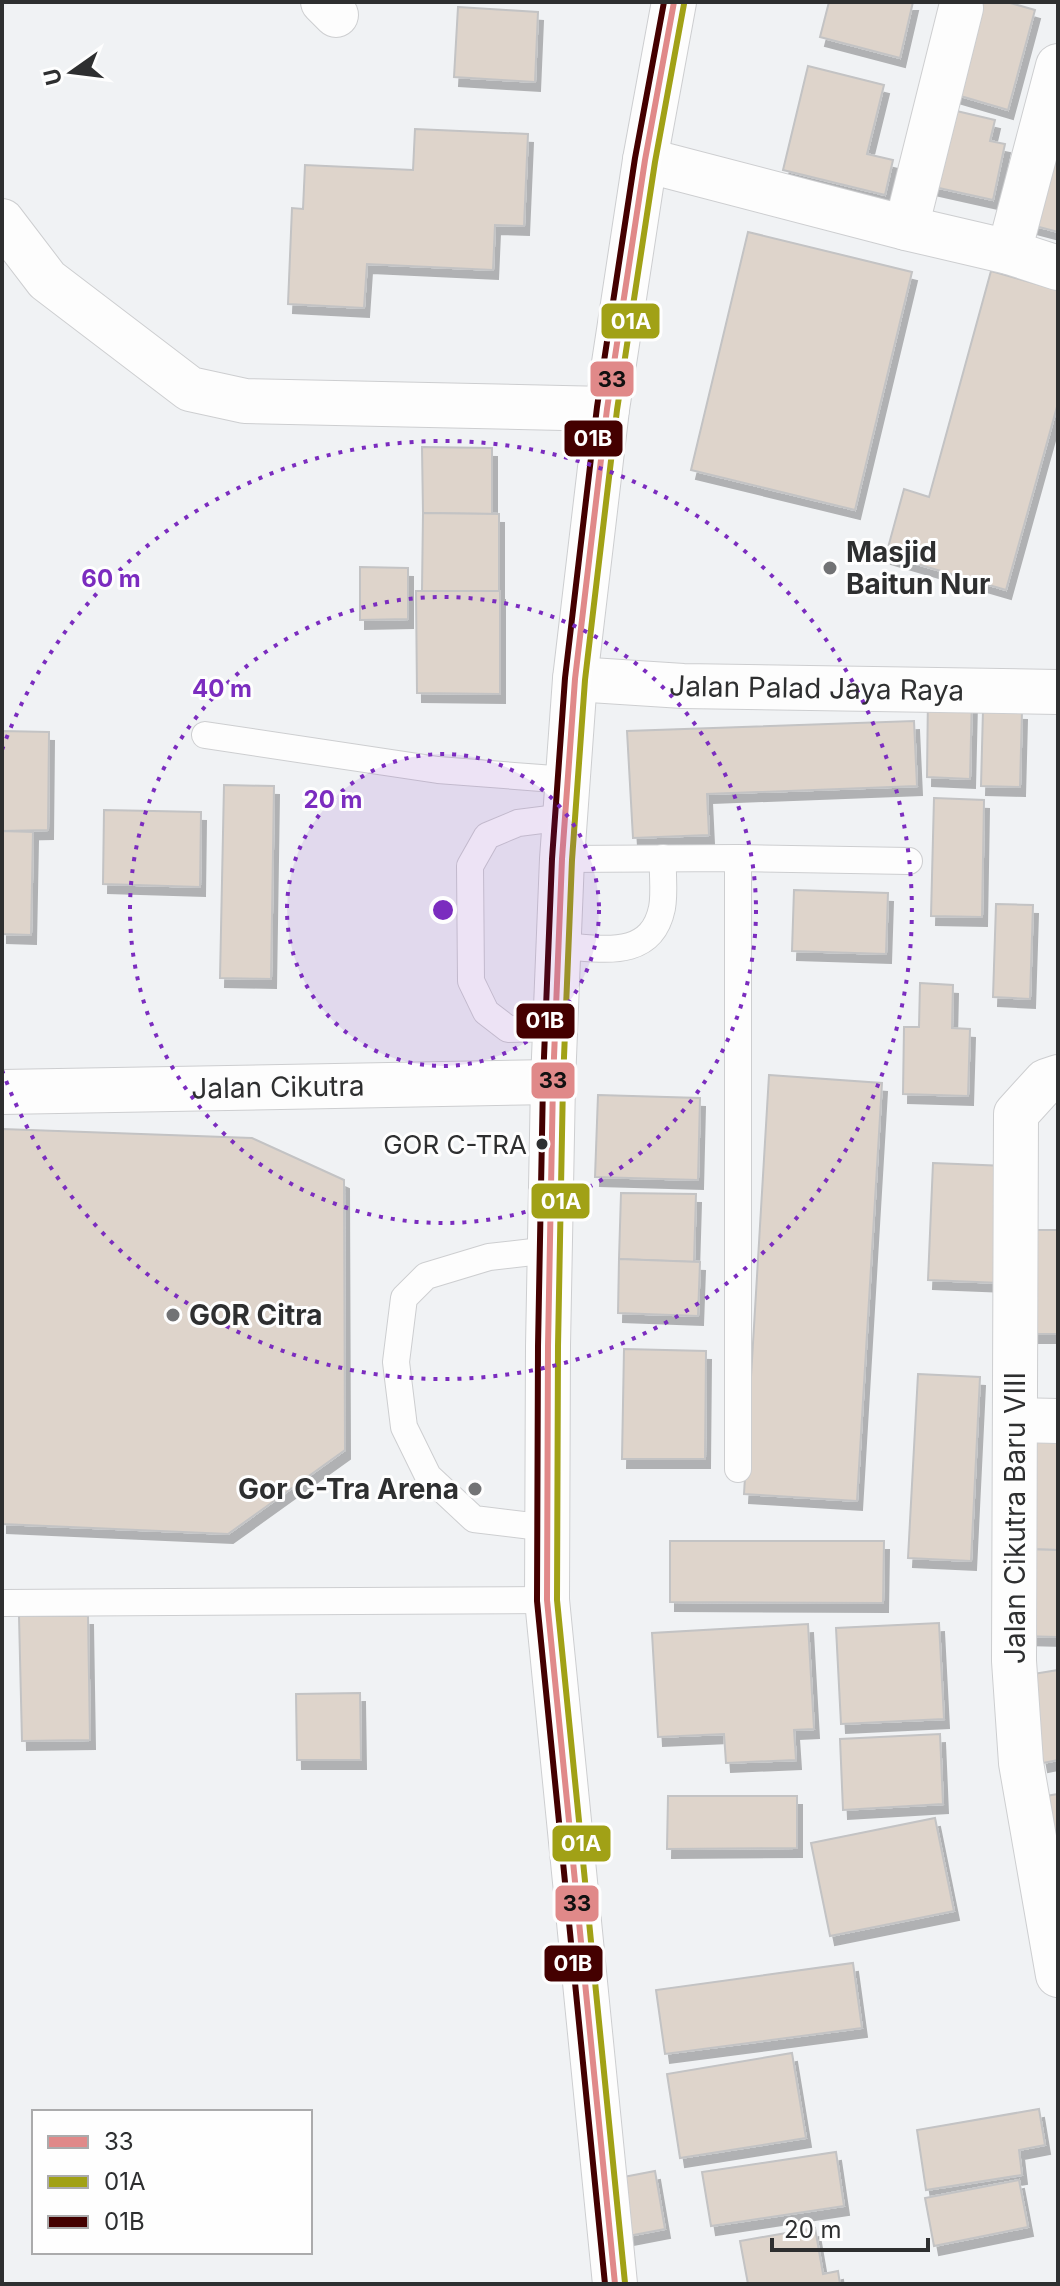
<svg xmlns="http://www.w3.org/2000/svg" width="1060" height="2286" viewBox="0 0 1060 2286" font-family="Inter,sans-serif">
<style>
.building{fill:#ded4cb;stroke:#c3c3c4;stroke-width:2;filter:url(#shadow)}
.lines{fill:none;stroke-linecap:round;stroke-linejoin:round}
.lane-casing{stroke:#cdced0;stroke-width:28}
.street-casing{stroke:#cdced0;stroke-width:46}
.secondary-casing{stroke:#cdced0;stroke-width:46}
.lane{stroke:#fdfdfd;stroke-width:26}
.street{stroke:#fdfdfd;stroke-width:44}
.secondary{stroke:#fdfdfd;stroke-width:44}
.bus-1-casing{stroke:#fefefe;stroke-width:12}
.bus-2-casing{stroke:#fefefe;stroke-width:12}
.bus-3-casing{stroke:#fefefe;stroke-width:12}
.bus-1{stroke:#e08989;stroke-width:6}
.bus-2{stroke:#a1a116;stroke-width:6}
.bus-3{stroke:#400;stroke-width:6}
.ring{fill:none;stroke:#7b2cbf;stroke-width:4;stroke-dasharray:4 8}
.poi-dot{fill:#727375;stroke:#fefefe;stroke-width:3}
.bus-dot{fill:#2e2f30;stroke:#fefefe;stroke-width:3}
.labels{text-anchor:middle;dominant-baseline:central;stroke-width:6;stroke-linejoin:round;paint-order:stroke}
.bus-label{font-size:26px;fill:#2e2f30;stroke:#fefefe;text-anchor:end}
.poi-label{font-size:28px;font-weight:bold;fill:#2e2f30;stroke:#fefefe;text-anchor:start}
.street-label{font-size:28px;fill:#2e2f30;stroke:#fefefe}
.centre{fill:#7b2cbf;stroke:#fefefe;stroke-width:4}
.ring-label{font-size:24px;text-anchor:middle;font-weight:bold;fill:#7b2cbf;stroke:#fefefe;stroke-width:6;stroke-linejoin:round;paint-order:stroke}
.line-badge{stroke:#fefefe;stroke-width:3}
.badge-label{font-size:22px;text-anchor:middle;font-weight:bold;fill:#fff}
.pale-badge-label{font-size:22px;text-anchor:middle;font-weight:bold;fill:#111}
</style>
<defs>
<filter id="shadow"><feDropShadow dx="5" dy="9" stdDeviation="0" flood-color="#0004"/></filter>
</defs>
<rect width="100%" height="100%" fill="#f0f2f4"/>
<g class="building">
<path d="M829,2H913L900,58L820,37Z"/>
<path d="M971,2H1007L1035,10L1008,110L947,92Z"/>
<path d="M458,7L538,12L535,82L454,77Z"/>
<path d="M808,66L884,85L867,154L893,160L885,195L783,170Z"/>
<path d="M1058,103V232L1024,223Z"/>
<path d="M948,109L995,120L990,141L1005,144L993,200L930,186Z"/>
<path d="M415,129L528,134L524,226L495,225L493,270L367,264L364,308L288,304L292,208L303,209L305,165L413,170Z"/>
<path d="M748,232L912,272L855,510L691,470Z"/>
<path d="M991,271L1058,290V403L1006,590L886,555L904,489L929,497Z"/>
<path d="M422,447L492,448V514L423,513Z"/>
<path d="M423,513L499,514V591H422Z"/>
<path d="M360,567L408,568V619L360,620Z"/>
<path d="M416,591H500V694L417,693Z"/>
<path d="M928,694L972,695L970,779L927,777Z"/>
<path d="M983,710L1022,711L1020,787L981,786Z"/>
<path d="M914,721L917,786L707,794L709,835L633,838L627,731Z"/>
<path d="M2,731L49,732L48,830L2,831Z"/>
<path d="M224,785L274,786L271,979L220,978Z"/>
<path d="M934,798L984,800L982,917L931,916Z"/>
<path d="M104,810L201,812L200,887L103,884Z"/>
<path d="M2,831L33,832L31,935L2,934Z"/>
<path d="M794,890L888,893L886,954L792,951Z"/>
<path d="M996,904L1033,905L1030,999L993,997Z"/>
<path d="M920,983L953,985L952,1028L970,1029L968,1096L903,1094L904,1027H919Z"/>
<path d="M769,1075L882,1083L857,1501L744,1494Z"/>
<path d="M598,1095L700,1098L698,1180L595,1177Z"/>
<path d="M2,1129L252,1138L344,1180L345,1450L228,1534L2,1524Z"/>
<path d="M933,1163L1006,1166L1001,1283L928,1280Z"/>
<path d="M621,1193L696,1194L694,1262L619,1259Z"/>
<path d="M1024,1230H1058V1334H1023Z"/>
<path d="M619,1259L700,1262L698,1316L618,1313Z"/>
<path d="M624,1349L706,1351L705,1459H622Z"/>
<path d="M918,1374L980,1377L971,1561L908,1558Z"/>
<path d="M1025,1422L1058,1423V1550L1022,1549Z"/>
<path d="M670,1541H884L883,1603L670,1602Z"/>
<path d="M1022,1549L1058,1550V1637L1021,1636Z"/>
<path d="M19,1616H88L90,1740L22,1741Z"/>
<path d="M939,1623L944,1719L841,1724L836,1628Z"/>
<path d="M808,1624L814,1729L794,1730L796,1760L726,1763L724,1734L658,1737L652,1633Z"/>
<path d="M1058,1670V1760L1043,1763L1027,1675Z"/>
<path d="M360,1693L361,1760H297L296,1694Z"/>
<path d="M940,1734L943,1804L843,1810L840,1739Z"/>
<path d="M1058,1794V1877L1034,1798Z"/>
<path d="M668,1796H797V1848L667,1849Z"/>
<path d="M935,1818L954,1911L830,1936L811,1843Z"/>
<path d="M853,1963L862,2028L665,2054L656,1990Z"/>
<path d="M792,2053L806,2138L680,2158L667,2074Z"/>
<path d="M1039,2109L1045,2145L1019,2150L1022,2175L926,2190L917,2130Z"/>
<path d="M836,2152L844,2206L711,2226L702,2172Z"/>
<path d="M655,2171L665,2229L623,2237L613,2179Z"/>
<path d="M1019,2180L1028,2227L934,2246L925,2198Z"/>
<path d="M815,2228L823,2274L838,2271L840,2284H748L740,2241Z"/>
</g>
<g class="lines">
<g class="lane-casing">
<g id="lane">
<path d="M205,735L438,770L567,780"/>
<path d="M738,858L909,861"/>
<path d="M562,859L738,858V1469"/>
<path d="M559,946C600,948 651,961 662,908C665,892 662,874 663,858"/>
<path d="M555,1028L508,1029L486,1012L471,981L470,866L487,836L518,823L565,817"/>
<path d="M548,1528L474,1519L428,1476L404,1427L396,1362L404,1298L426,1276L489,1257L550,1250"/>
<path d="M2,1603L547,1600"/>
</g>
</g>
<g class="street-casing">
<g id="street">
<path d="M323,2L336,15"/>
<path d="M645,160L906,228L1009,252L1058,268"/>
<path d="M2,221L47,280L190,389L245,401L607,409"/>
<path d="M906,228L961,8"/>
<path d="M1009,252L1058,66"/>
<path id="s1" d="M575,679L683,686L1058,692"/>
<path d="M1058,1077L1046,1081L1016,1114L1014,1661L1021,1763L1058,1975"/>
<path id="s2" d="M2,1092L553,1082"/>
<path d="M1015,1420L1058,1421"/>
</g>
</g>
<g class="secondary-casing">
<path id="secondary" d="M615,2284L547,1600L548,1346L553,1082L562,859L575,679L607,409L645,160L674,2"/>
</g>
<use href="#lane" class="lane"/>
<use href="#street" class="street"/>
<use href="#secondary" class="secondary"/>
<g class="bus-1-casing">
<path id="bus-1" d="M615,2284L547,1600L548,1346L553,1082L562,859L575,679L607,409L645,160L674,2"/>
</g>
<g class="bus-2-casing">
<path id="bus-2" d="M625,2283L557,1600L558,1346L563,1082L572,860L585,680L617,410L655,162L684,4"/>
</g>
<g class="bus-3-casing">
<path id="bus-3" d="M605,2284L537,1601L538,1346L543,1082L552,859L565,678L597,407L635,158L664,2"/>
</g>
<use href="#bus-1" class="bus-1"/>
<use href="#bus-2" class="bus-2"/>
<use href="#bus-3" class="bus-3"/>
</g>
<circle cx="443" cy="910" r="156" fill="#7b2cbf" fill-opacity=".12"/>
<g class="ring">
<circle cx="443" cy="910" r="156"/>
<circle cx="443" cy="910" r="313"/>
<path d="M2 750A469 469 0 1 1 2 1070"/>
</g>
<g class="poi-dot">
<circle cx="830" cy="568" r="8"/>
<circle cx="173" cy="1315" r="8"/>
<circle cx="475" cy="1489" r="8"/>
</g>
<circle class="bus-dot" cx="542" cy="1144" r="7"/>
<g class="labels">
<g class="bus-label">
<text x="527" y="1144">GOR C-TRA</text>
</g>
<g class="poi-label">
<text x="846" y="552">Masjid<tspan x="846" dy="32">Baitun Nur</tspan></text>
<text x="189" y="1315">GOR Citra</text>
<text x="459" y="1489" text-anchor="end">Gor C-Tra Arena</text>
</g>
<g class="street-label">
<text stroke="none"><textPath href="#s1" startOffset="242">Jalan Palad Jaya Raya</textPath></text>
<text stroke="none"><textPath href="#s2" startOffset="276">Jalan Cikutra</textPath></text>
<text transform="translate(1015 1518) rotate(-90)">Jalan Cikutra Baru VIII</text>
</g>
</g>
<circle cx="443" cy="910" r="12" class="centre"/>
<g class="ring-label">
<text x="111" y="587">60 m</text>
<text x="222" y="697">40 m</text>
<text x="333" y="808">20 m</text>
</g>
<g class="line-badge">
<rect x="600" y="302" width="61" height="38" rx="8" fill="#a1a116"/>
<rect x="589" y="360" width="46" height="38" rx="8" fill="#e08989"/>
<rect x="563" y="419" width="61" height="39" rx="8" fill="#400"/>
<rect x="515" y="1002" width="61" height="38" rx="8" fill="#400"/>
<rect x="530" y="1061" width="46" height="39" rx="8" fill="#e08989"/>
<rect x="530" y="1182" width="61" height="38" rx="8" fill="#a1a116"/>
<rect x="551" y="1824" width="61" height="39" rx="8" fill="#a1a116"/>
<rect x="554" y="1884" width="46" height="39" rx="8" fill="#e08989"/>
<rect x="543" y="1944" width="61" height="39" rx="8" fill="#400"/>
</g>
<g class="badge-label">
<text x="631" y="329">01A</text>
<text x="593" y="446">01B</text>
<text x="545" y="1028">01B</text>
<text x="561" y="1209">01A</text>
<text x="581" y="1851">01A</text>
<text x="573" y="1971">01B</text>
</g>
<g class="pale-badge-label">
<text x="612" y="387">33</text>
<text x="553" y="1088">33</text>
<text x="577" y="1911">33</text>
</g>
<rect width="1060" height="2286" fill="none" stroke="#2e2f30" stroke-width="8"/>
<rect x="32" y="2110" width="280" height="144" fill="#fefefe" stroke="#ababac" stroke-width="2"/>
<rect x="48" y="2136" width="40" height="12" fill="#e08989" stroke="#ababac" stroke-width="2"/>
<text x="104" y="2150" font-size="24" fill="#2e2f30">33</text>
<rect x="48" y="2176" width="40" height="12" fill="#a1a116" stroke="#ababac" stroke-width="2"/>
<text x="104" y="2190" font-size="24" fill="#2e2f30">01A</text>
<rect x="48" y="2216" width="40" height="12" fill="#440000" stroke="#ababac" stroke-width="2"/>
<text x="104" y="2230" font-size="24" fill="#2e2f30">01B</text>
<g transform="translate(72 72) rotate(256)" stroke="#fefefe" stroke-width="6" paint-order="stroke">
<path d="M0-6L14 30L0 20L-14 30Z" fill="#2e2f30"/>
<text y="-12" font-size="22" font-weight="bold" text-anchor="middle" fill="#2e2f30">U</text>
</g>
<path d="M772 2238v12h156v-12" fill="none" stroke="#2e2f30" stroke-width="4"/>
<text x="784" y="2238" font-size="24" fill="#2e2f30" stroke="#fefefe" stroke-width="6" paint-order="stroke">20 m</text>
</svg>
